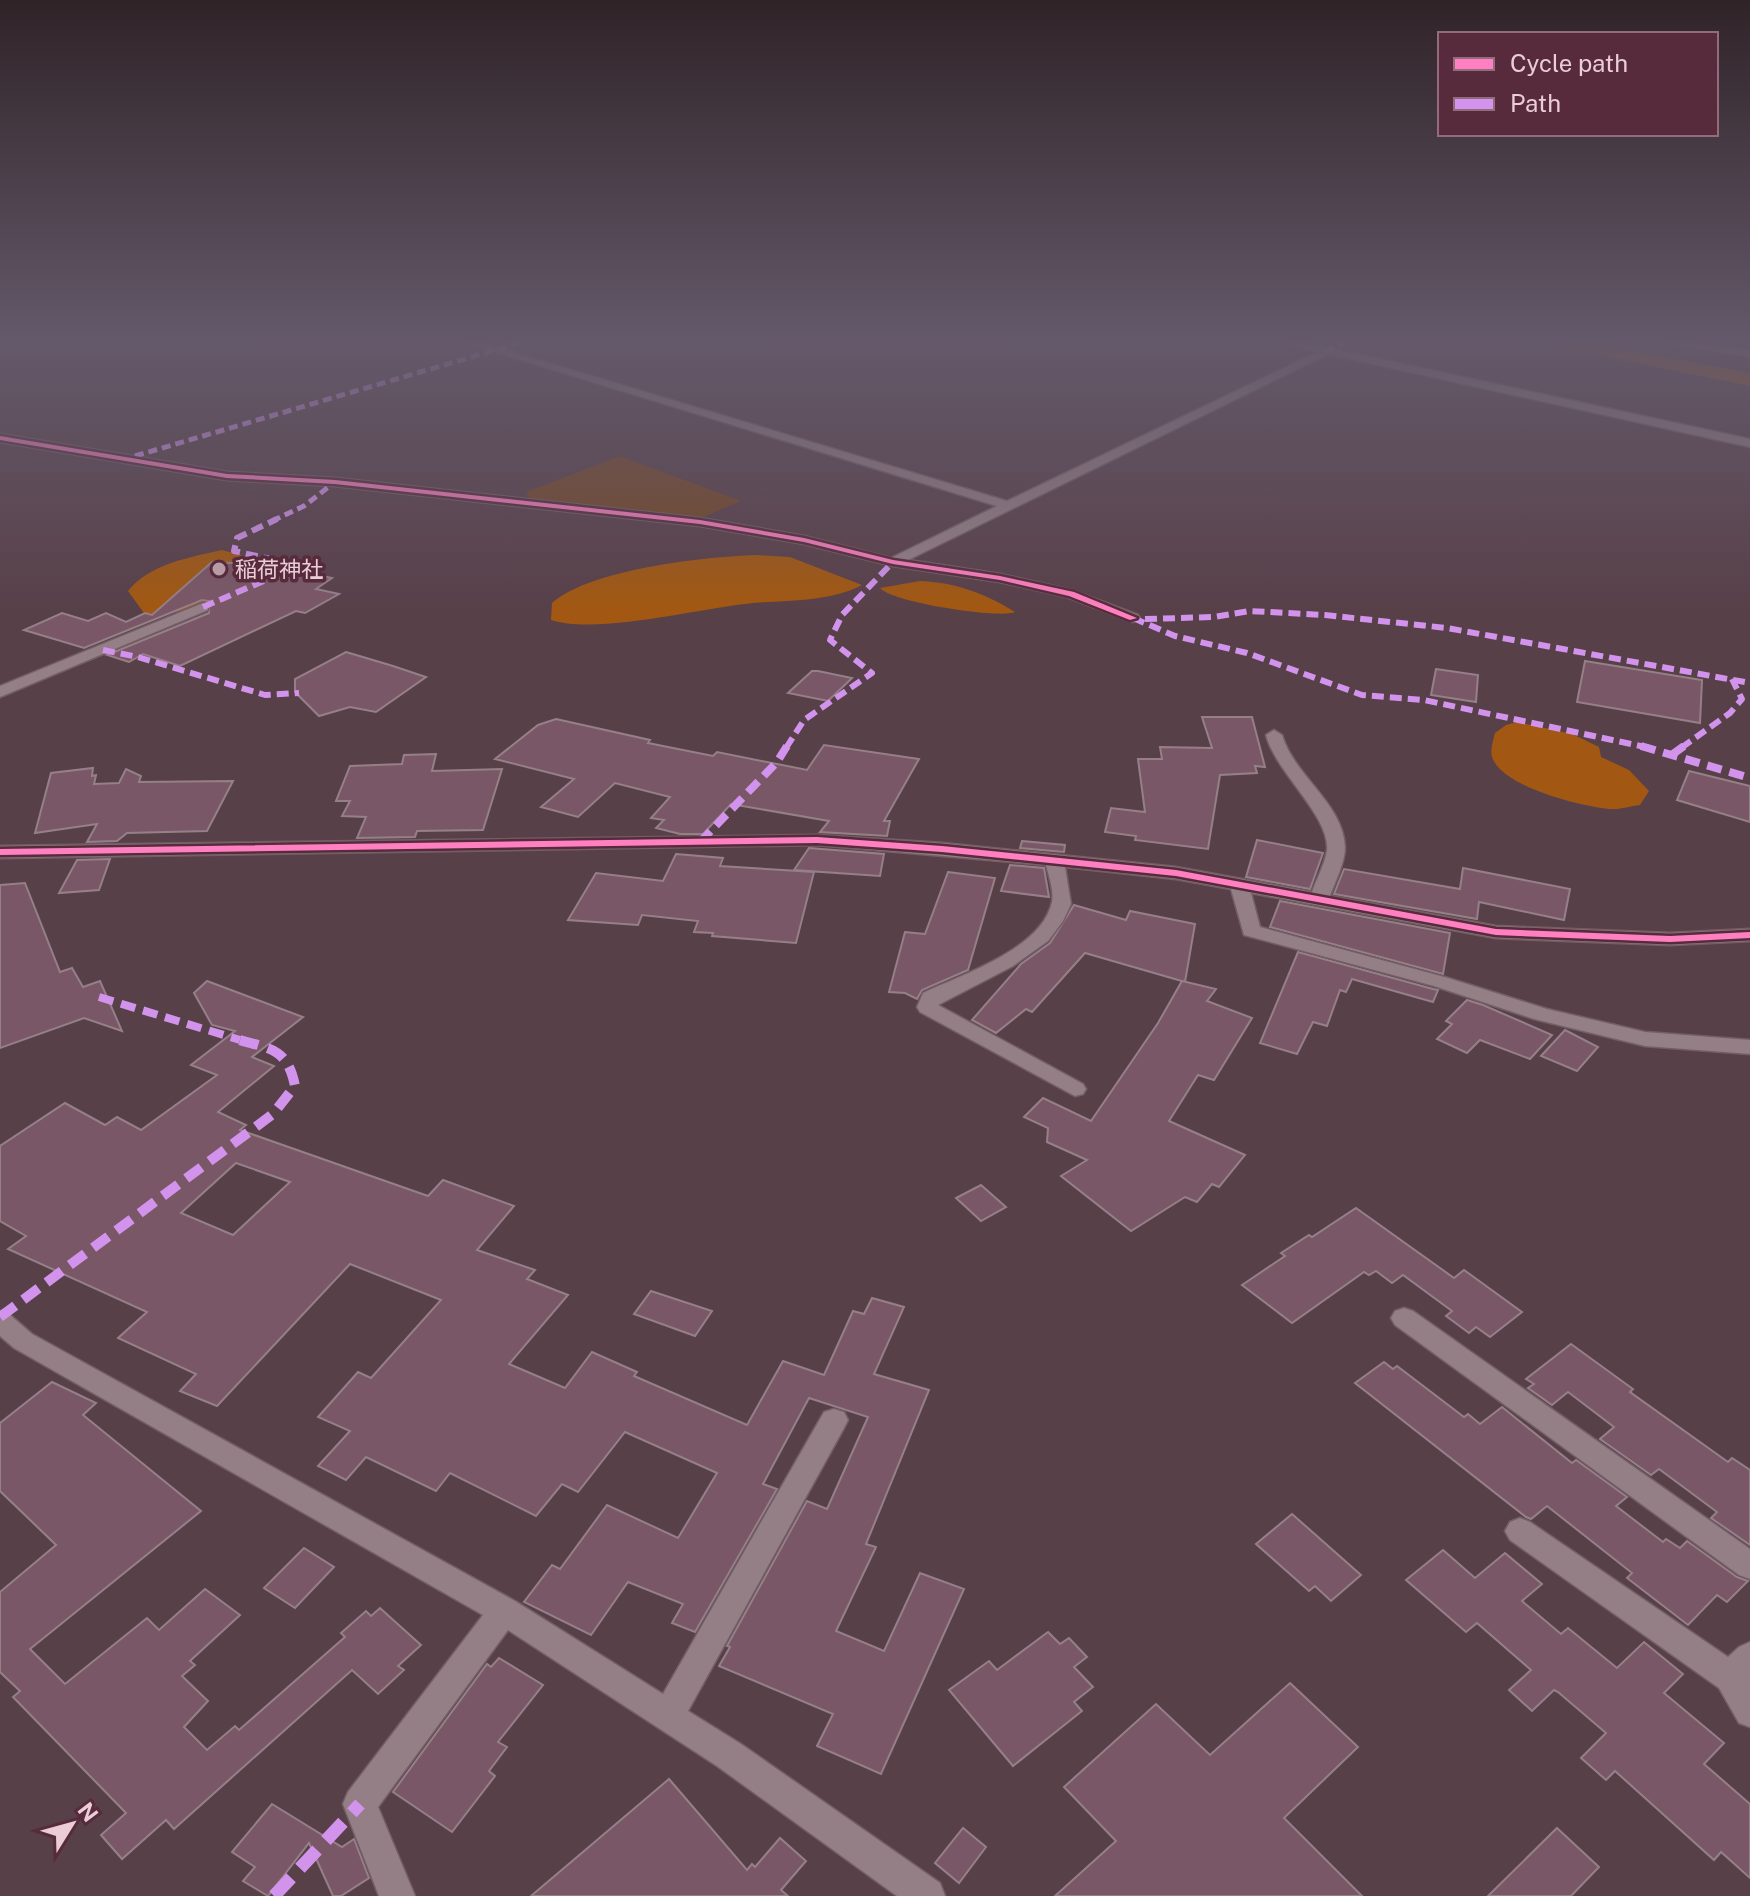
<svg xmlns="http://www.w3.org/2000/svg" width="1750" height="1896" viewBox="0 0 1750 1896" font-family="'Public Sans','Noto Sans JP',sans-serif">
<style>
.green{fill:#754725}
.forest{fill:#a25812}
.building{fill:#7a5766;stroke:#958088;stroke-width:2;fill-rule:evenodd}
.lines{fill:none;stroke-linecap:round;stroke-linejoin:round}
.minor-casing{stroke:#745e66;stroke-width:3}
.minor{fill:#947f86;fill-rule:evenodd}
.quiet-far4{stroke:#d193ec;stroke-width:5;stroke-dasharray:9 5;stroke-linecap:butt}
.quiet-far3{stroke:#d193ec;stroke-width:6;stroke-dasharray:12 6;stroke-linecap:butt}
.quiet-far2{stroke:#d193ec;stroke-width:8;stroke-dasharray:15 8;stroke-linecap:butt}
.quiet-far1{stroke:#d193ec;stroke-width:10;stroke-dasharray:19 10;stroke-linecap:butt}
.quiet{stroke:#d193ec;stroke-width:13;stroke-dasharray:25 13;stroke-linecap:butt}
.cycleway-casing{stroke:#572b3c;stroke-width:5}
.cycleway{fill:#ff80c0;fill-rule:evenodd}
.poi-dot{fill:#b79ca5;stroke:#572b3c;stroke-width:3}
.labels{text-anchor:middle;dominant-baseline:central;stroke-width:7;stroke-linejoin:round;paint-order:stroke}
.far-poi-label{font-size:22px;fill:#eacdd6;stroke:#572b3c;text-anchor:start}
</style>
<rect width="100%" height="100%" fill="#584049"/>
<path class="green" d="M620,456L741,501L699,519L529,498L526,492Z"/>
<g class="forest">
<path d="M1539,343H1590L1750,373V386Z"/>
<path d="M222,550L260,560L269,567C236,590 184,620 144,613L128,591C149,564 191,557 222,550Z"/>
<path d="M756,555L790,557L862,585C829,602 790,600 753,603C701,608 597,635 551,620L552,603C591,569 703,557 756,555Z"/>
<path d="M920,581C955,582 986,594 1015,612C998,619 891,602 880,588Z"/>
<path d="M1517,722L1572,734L1599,747L1601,757L1629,770L1649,791L1640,805C1630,806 1619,810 1609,809C1580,806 1502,787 1492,757C1490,750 1493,741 1495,733L1506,725Z"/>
</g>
<g class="building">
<path d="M212,562L268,565L332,578L316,589L339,594L305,613L296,611L180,666L143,654L129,662L107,655L209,613V601L202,600L84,648L24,630L62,613L88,621L106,613L126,622L145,613L152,615Z"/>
<path d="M346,652L393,666L426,677L376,712L350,707L319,716L295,692V679Z"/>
<path d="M1585,661L1702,680L1700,723L1577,702Z"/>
<path d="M1436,669L1478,675L1476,702L1431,695Z"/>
<path d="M812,671H818L852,678L828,701L788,693Z"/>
<path d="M1202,717H1252L1265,767L1255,766L1257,773L1220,775L1208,849L1135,840L1136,836L1105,832L1111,808L1145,812L1138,759H1162L1160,747L1212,748Z"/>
<path d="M556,719L650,740L648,743L713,756L717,752L807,770L824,745L919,759L884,821H890L887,836L820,832L829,821L731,804L703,834H680L656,828L664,820L651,818L670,797L615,783L578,817L541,807L574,779L495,759L538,725Z"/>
<path d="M436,754L432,771L502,769L483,830L417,831L415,837L357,838L366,817L342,816L350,801H336L350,766L402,764L404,755Z"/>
<path d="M93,768L92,776L96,775L94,784L119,783L126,769L141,776L139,782L233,781L207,831L127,833L117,841L87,842L97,824L35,833L51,773Z"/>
<path d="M1689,771L1750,786V822L1677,800Z"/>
<path d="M1257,840L1323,853L1310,889L1246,877Z"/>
<path d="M1022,841L1065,845L1064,852L1020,848Z"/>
<path d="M809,848L884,854L880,876L794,870Z"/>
<path d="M676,854L723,858L720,866L814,872L796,943L712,936L713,933L694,932L698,921L642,915L638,925L568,920L596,873L663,881Z"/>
<path d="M110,859L99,890L59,893L77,860Z"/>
<path d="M1010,865L1044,868L1049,897L1001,891Z"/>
<path d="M1463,868L1570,889L1564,920L1479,902L1477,919L1334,894L1344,869L1460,889Z"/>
<path d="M948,872L995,878L968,970L922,990L917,999L905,993L889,992L905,932L925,934Z"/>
<path d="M25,883L60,972L72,968L83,987L100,981L122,1031L84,1018L0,1048V885Z"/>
<path d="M1280,901L1450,933L1443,974L1270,927Z"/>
<path d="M1074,905L1126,920L1130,911L1195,924L1185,982L1085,953L1032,1012L1026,1009L996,1033L972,1020L1021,964L1050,943Z"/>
<path d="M1298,952L1433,989L1438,990L1433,1002L1352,979L1346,992L1340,990L1327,1026L1313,1022L1297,1054L1260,1043Z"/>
<path d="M207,981L303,1017L252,1057L274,1066L218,1112L246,1125L240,1130L428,1196L443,1180L514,1206L477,1250L535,1270L527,1279L568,1295L509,1364L565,1388L592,1352L637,1372L634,1376L747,1425L783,1361L824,1375L853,1311L864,1314L872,1298L904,1307L874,1374L929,1390L866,1544L876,1547L836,1631L884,1651L920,1573L964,1589L881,1774L817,1746L833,1714L719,1666L730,1647L727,1646L807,1501L827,1509L868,1417L809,1398L763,1484L777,1489L695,1632L672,1623L683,1604L628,1582L591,1635L524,1602L552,1565L560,1569L607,1505L678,1538L717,1473L625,1432L578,1492L562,1484L536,1516L450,1473L436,1491L366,1457L346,1480L318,1466L350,1431L318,1417L358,1372L371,1378L441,1300L350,1264L217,1406L180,1391L196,1374L118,1338L147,1312L8,1249L26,1236L0,1221V1146L65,1103L105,1125L117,1117L141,1130L217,1075L191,1065L235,1031L212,1025L194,993ZM236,1163L290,1182L233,1235L181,1213Z"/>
<path d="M1182,981L1216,989L1207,1001L1252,1018L1214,1080L1198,1075L1169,1121L1245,1155L1219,1187L1212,1184L1197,1202L1185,1197L1131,1231L1061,1176L1087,1160L1047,1142L1048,1128L1024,1117L1043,1098L1091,1121L1158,1023Z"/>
<path d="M1467,1000L1483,1005L1552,1035L1530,1059L1480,1040L1467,1053L1437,1039L1452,1024L1446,1021Z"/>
<path d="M1565,1030L1598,1047L1577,1071L1541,1056Z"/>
<path d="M981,1185L1006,1207L981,1221L956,1198Z"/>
<path d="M1356,1208L1454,1278L1464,1270L1522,1312L1490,1337L1476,1327L1469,1333L1446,1316L1452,1311L1403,1275L1392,1283L1376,1271L1369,1275L1364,1272L1292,1323L1242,1285L1285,1256L1281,1253L1309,1235L1312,1237Z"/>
<path d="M651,1291L712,1311L695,1336L634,1314Z"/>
<path d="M1571,1344L1633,1389L1630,1392L1728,1462L1732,1458L1750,1470V1545L1711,1518L1717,1512L1659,1469L1651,1475L1600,1439L1614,1427L1568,1392L1552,1405L1528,1388L1534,1384L1526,1379Z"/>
<path d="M1384,1362L1393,1369L1397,1366L1464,1417L1468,1414L1480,1424L1502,1407L1572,1463L1576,1460L1627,1497L1616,1506L1663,1542L1666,1539L1680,1548L1687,1541L1737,1577L1748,1581L1727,1602L1717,1595L1688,1625L1627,1578L1632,1573L1547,1506L1531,1519L1526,1517L1355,1383Z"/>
<path d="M52,1382L96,1403L83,1415L201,1511L30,1649L65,1684L147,1618L159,1630L205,1589L240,1615L190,1661L195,1665L182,1676L208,1701L184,1727L207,1750L235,1726L239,1730L345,1637L341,1633L366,1611L371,1616L380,1608L421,1645L398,1666L404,1670L378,1694L352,1670L174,1829L166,1820L122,1859L101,1835L126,1813L13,1697L20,1691L0,1672V1592L56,1545L0,1491V1423Z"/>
<path d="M1292,1514L1361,1575L1331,1601L1315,1586L1309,1591L1256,1544Z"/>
<path d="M304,1548L334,1567L295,1608L264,1588Z"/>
<path d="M1443,1550L1475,1578L1505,1553L1542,1584L1522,1601L1561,1634L1568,1628L1617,1668L1644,1642L1683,1674L1664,1693L1724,1743L1704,1764L1750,1804V1878L1721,1852L1714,1860L1615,1771L1606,1780L1581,1758L1606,1733L1558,1692L1554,1690L1532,1711L1509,1690L1531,1670L1477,1623L1466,1632L1406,1580Z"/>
<path d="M1048,1632L1060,1644L1069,1638L1087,1657L1074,1667L1093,1687L1074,1702L1082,1711L1013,1766L949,1690L989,1661L997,1670Z"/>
<path d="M499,1658L543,1685L498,1742L507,1747L489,1771L495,1776L452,1832L393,1792L487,1664L491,1667Z"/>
<path d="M1290,1683L1358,1747L1284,1818L1362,1896H1055L1116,1841L1064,1787L1156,1704L1210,1755Z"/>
<path d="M669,1779L747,1870L752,1864L755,1867L780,1838L806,1861L781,1890L788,1896H531Z"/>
<path d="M272,1804L342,1847L354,1839L369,1878L341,1896H333L309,1843L268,1896L243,1881L255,1867L232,1852Z"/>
<path d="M963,1828L986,1847L959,1883L935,1863Z"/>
<path d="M1557,1828L1599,1867L1571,1896H1488Z"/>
</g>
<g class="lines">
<g class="minor-casing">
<g id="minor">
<path d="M466,343H482L1007,501L1317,352L1286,343H1306L1750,439V447L1328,354L908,560L1000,574L1071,590L1138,615L1140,618L1133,622L1067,597L1000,582L893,566L804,544L700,526L335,486L227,480L0,442V434L227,472L335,478L700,518L804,536L891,558L997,506Z"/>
<path d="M1663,343H1692L1750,351V357Z"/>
<path d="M203,603L208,604V610L0,697V686Z"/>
<path d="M1274,730L1282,735C1294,776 1344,804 1345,848C1345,863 1335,882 1330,896L1496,926L1670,933L1750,929V941L1670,945L1496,938L1251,893L1260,927L1448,978L1547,1009L1645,1032L1750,1040V1054L1645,1046L1534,1019L1434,986L1244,935L1231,889L1176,879L1065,867L1071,904L1063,921L1048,941L1013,966L938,1005L1083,1084L1086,1089L1083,1094L1075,1096L920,1012L917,1007L923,993C961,975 1042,949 1052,902C1054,890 1049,877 1046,865L817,845L0,858V846L817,835L942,843L1176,867L1312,892C1316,880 1325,864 1327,850C1330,816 1276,773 1266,735Z"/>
<path d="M1404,1308L1413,1311L1750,1549V1579L1739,1575L1395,1325L1391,1318L1395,1311Z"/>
<path d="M0,1311L9,1314L32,1334L515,1601L663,1694L824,1412L834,1409L844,1412L848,1420L844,1428L688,1711L741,1744L940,1883L945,1896H897L717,1766L508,1630L378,1807L415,1896H379L343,1804L348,1792L483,1615L14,1348L0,1336Z"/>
<path d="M1520,1518L1530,1522L1728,1657L1739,1647L1750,1642V1727L1739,1723L1719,1688L1510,1540L1505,1531L1510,1522Z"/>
</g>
</g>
<use href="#minor" class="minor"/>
<g class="quiet-far4">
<path d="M1326,351L1343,343"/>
<path d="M135,456L519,343"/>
<path d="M272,521L304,506L335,482"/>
</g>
<g class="quiet-far3">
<path d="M203,607L273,577L271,559L234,551L237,538L277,519"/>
<path d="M1133,618L1175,636L1247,653L1362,695L1424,700L1650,748"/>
<path d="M1145,619L1214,617L1250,611L1325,615L1447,628L1750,683"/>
<path d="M103,650L138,657L265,695L299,693"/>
<path d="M786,748L804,720L872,673L830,640L842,615L893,562"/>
<path d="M1681,748L1730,713L1742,699L1732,679"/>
</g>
<g class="quiet-far2">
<path d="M1641,746L1750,778"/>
<path d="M1673,754L1684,746"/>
<path d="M700,842L777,762L787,746"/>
<path d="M99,997L240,1040"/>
</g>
<path class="quiet-far1" d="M0,1317L273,1114L295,1086C287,1046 268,1049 233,1038"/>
<path class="quiet" d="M274,1896L360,1804"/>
<g class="cycleway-casing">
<g id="cycleway">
<path d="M0,436L227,474L335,480L700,520L804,538L893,560L1000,576L1074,592L1137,618L1130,620L1069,596L1000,580L893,564L804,542L700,524L335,484L227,478L0,440Z"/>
<path d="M817,837L942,846L1176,870L1496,929L1670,936L1750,932V938L1670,942L1496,935L1176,876L942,852L817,843L0,855V849Z"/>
</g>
</g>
<use href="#cycleway" class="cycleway"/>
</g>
<linearGradient id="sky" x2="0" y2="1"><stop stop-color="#302328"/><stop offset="0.56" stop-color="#64596a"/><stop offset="1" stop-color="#64596a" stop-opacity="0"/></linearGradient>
<rect width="1750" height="609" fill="url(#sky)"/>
<circle class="poi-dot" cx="219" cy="569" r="8"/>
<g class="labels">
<g class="far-poi-label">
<text x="235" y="569">稲荷神社</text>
</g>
</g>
<rect x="1438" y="32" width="280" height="104" fill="#572b3c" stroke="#926c7a" stroke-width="2"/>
<rect x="1454" y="58" width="40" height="12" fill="#ff80c0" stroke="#926c7a" stroke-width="2"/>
<text x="1510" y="72" font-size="24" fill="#eacdd6">Cycle path</text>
<rect x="1454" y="98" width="40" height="12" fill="#d193ec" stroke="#926c7a" stroke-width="2"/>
<text x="1510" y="112" font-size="24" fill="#eacdd6">Path</text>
<g transform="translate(72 1824) rotate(53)" stroke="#572b3c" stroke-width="6" paint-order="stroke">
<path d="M0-6L14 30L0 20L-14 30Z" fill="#eacdd6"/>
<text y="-12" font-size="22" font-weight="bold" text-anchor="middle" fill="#eacdd6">N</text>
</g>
</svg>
